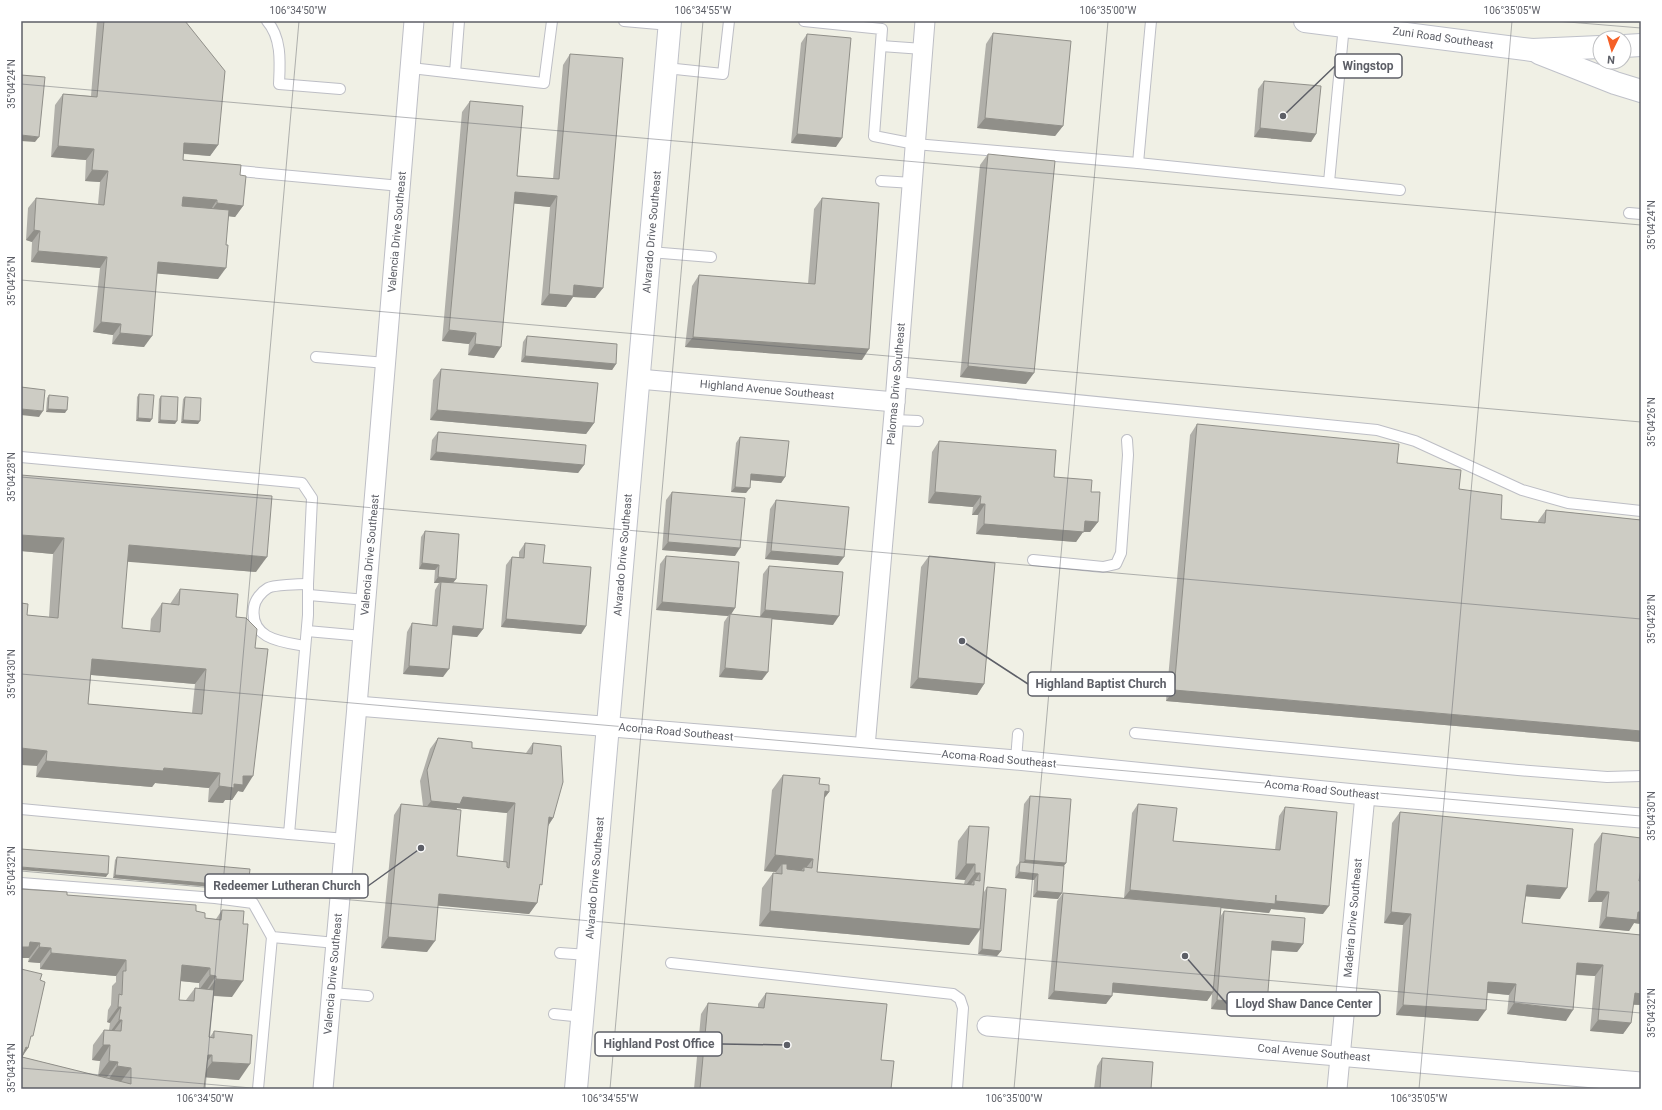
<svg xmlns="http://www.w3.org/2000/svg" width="1662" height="1110" viewBox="0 0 1662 1110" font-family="Roboto,sans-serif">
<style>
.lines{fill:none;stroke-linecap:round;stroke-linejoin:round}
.lane-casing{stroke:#bdbec5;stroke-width:12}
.street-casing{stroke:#bdbec5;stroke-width:21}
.secondary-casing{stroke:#bfc1c9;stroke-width:24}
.lane{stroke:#fff;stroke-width:10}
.street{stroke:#fff;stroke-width:19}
.secondary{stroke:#fff;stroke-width:22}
.wall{fill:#b0afa9;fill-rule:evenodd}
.shaded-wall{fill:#908f89}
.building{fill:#cdccc4;stroke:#908f89;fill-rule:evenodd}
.ticks{fill:none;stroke:#5d5f67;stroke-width:1;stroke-opacity:0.45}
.labels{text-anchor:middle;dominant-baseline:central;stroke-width:3;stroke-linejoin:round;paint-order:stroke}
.street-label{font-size:11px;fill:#5d5f67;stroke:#fff}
.leader{fill:none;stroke:#5d5f67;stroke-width:1.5}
.callout-dot{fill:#5d5f67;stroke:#fff;stroke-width:1.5}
.callout{fill:#fff;stroke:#5d5f67;stroke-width:1.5}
.callout-label{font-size:12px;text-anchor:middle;font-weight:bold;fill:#5d5f67}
.neatline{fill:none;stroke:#5d5f67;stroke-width:1.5}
.ticks-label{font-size:10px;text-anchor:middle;fill:#5d5f67}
</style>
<rect width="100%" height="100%" fill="#f0f0e5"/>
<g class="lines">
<g class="lane-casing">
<g id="lane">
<path d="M267,21C282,38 280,63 279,84L340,89"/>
<path d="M624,21L670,25"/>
<path d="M804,21L882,29L874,136L915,144L1138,163L1400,190"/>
<path d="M881,46L923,49"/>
<path d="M411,68L455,73L459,21"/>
<path d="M666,68L723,74L729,21"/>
<path d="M455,73L544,83L552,21"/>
<path d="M1138,163L1151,21"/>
<path d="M228,170L401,186"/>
<path d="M881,181L913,183"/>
<path d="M1329,182L1344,25"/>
<path d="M1629,213L1641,214"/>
<path d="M650,252L711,257"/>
<path d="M316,357L386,363"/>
<path d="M897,382L1377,430L1415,441L1522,490L1568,503L1641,511"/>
<path d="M894,420L918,421"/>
<path d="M21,457L302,483L312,498L308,584V615L289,834L21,809"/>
<path d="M1033,560L1103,567L1116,564L1121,553L1128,455L1127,440"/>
<path d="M309,595L366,600"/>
<path d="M307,631L363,636"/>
<path d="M305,646C282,642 249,639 254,607C255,600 261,592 268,588C273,585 300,584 308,584"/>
<path d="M1135,733L1518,770L1607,777L1641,776"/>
<path d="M1016,760L1018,734"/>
<path d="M289,834L345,839"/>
<path d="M21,883L215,898L253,903L272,937L336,943"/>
<path d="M560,953L588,955"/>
<path d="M671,963L953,994L960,999L963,1008L957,1089"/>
<path d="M332,993L368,996"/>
<path d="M554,1014L583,1017"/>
<path d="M258,1089L272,937"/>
</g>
</g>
<g class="street-casing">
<g id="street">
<path d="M639,379L895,402"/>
<path d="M357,706L1016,760L1365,795L1641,818"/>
<path d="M865,747L895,402L925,21"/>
<path d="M987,1026L1641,1082"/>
<path d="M323,1089L357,706L414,21"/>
<path d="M1337,1089L1365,795"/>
</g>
</g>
<g class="secondary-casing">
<g id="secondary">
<path d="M1305,21L1532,50L1600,47"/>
<path d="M1624,46L1641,45"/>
<path d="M1539,53L1615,83L1641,91"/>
<path d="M576,1089L670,21"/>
</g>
</g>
<use href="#lane" class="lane"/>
<use href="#street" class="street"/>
<use href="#secondary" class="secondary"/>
</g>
<g class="wall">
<path d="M97,21H185L218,145L210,156L184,154L183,160L240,175L243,206L235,217L229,216L218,279L157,273L144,347L112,344L113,335L93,332L100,268L31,262L32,242L26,240L28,208L36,198L98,204L100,182L85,181L86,160L51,157L55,105L63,94L91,96Z"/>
<path d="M993,33L1063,126L1055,136L977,128L986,44Z"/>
<path d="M807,34L836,147L791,143L801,43Z"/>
<path d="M570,54L603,288L595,298L573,297L566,307L541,305L550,207L514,203L494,358L468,355L469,344L442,341L462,112L470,101L517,176L553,179L563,65Z"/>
<path d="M1264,81L1316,134L1311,142L1254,137L1258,89Z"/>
<path d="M988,154L1026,384L960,377L980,165Z"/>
<path d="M822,198L862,360L685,347L692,286L699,275L808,284L814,209Z"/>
<path d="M527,336L616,364L612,370L521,362L523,342Z"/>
<path d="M441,369L594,423L586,434L430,420L433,380Z"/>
<path d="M139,394L150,422L136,421L137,397Z"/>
<path d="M49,395L65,413L46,412L47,398Z"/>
<path d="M161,396L175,424L158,423L159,399Z"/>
<path d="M185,397L198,424L181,423L183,399Z"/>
<path d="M1197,424L1397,463L1459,489L1501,519L1538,522V521L1546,510L1641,520V742L1166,701L1190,435Z"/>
<path d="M438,432L584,465L578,473L430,460L432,440Z"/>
<path d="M740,437L785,477L781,483L751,480L746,493L731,492L736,443Z"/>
<path d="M939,441L1054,477L1091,492L1098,522L1090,532H1083L1076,542L976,534L978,515H972L973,507L928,503L932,452Z"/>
<path d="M21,475L256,572L127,561L122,628L150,631L151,619L162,603L170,604L180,589L236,617L255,648L243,792L238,791L232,800H225L223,803L208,802L209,788L155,783L152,787L36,777L37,766L27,615L49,617L53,554L21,551ZM91,675L195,684L192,713L88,704Z"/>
<path d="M672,492L735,556L662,550L666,500Z"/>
<path d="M776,500L838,565L765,559L770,509Z"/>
<path d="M425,531L456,579L453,583L483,629L477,637L452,635L443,677L403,674L407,632L412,623L432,625L435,590L439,583H434L435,570L419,569L421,537Z"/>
<path d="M525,543L543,563L586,626L581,634L501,627L506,565L512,557H519V552Z"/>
<path d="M666,556L735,608L731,614L760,617L763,574L769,566L833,625L772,619L762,680L719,677L724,622L728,616L656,610L660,564Z"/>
<path d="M929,556L984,684L977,695L910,688L921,567Z"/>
<path d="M438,738L472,748L526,753L533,743L553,818L548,826L537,903L529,914L438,905L427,952L381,948L394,815L401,804L423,806L420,781L430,749ZM457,808L507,813L503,862L457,856Z"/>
<path d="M783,775L819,784L829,792L824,798L817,872L964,884L965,880L955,879L958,841L969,826L984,892L987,887L1001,951L997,956L978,954L980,930L969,945L759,926L762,888L773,873H775L776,872L764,871L772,790Z"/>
<path d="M1030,796L1066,863L1064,866L1058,899L1033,897L1034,880L1015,878L1016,867L1019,863L1024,804Z"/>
<path d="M1138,804L1173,841L1275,850L1279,816L1285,807L1323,914L1271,909L1269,913L1221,908L1220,917L1224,911L1303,944L1297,952L1271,950L1261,1013L1211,1009L1212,994L1207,1001L1112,992L1106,1004L1048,999L1057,901L1063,893L1124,898L1132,813Z"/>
<path d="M1400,812L1560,899L1526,896L1522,923L1641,935V1005H1633L1631,1023L1623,1034L1590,1031L1595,976L1576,975L1566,1021L1507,1014L1509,995L1487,993L1478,1021L1396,1015L1403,925L1384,923L1392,823Z"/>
<path d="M1602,833L1639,881H1641V924L1634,923L1629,931L1599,928L1602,902H1588L1594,844Z"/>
<path d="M117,857L246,890L113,878L115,860Z"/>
<path d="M21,889L67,895L196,911L205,918L216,919L222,910L232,997L213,996L209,1037H210L214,1031L239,1080L205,1077L204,1088L21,1089V969L30,1040L28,1048L22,1057L98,1076L100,1061L92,1060L93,1045L104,1030H109L110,1023L107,1022L108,1010L111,1005L112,986L116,982V976L40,969V963L28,962L29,958H21ZM180,981L199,983V989L195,988L186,1000H179Z"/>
<path d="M766,993L881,1060L891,1089H694L701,1014L708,1003L758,1008V1004Z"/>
<path d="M1102,1058L1151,1089H1094L1097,1066Z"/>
</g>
<g class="shaded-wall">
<path d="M985,118L1063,126L1055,136L977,128Z"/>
<path d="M1260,128L1316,134L1311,142L1254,137Z"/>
<path d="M797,134L842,138L836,147L791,143Z"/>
<path d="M21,135L39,137L35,142L21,141Z"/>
<path d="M184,143L218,145L210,156L177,153Z"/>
<path d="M58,146L94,149L86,160L51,157Z"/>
<path d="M92,170L108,171L100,182L85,181Z"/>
<path d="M515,192L557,196L550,207L507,203Z"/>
<path d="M183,197L217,200L210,211L175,208Z"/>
<path d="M217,203L243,206L235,217L209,214Z"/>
<path d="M34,230L40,231L32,242L26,240Z"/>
<path d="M38,251L107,257L100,268L31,262Z"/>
<path d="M158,262L226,268L218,279L151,273Z"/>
<path d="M574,285L603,288L595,298L573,297L566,307L541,305L549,294Z"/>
<path d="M101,322L121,324L113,335L93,332Z"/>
<path d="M449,330L476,333L469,344L442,341Z"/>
<path d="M120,333L152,336L144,347L112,344Z"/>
<path d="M693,337L869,349L862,360L685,347Z"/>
<path d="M475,344L501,347L494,358L468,355Z"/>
<path d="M525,356L616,364L612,370L521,362Z"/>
<path d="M968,366L1034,373L1026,384L960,377Z"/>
<path d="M21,409L43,411L39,417L21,415Z"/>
<path d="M48,409L67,410L65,413L46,412Z"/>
<path d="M437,410L594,423L586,434L430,420Z"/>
<path d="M138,418L152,419L150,422L136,421Z"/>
<path d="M160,420L177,421L175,424L158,423Z"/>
<path d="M183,420L200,421L198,424L181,423Z"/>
<path d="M436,452L584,465L578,473L430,460Z"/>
<path d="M751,474L785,477L781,483L747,480Z"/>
<path d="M735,487L750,488L746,493L731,492Z"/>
<path d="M935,492L981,496L973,507L928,503Z"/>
<path d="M980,504H985L978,515H972Z"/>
<path d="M1085,521L1098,522L1090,532H1083L1076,542L976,534L984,524Z"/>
<path d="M21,535L64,538L53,554L21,551Z"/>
<path d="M668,542L740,548L735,556L662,550Z"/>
<path d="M129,545L267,557L256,572L118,561Z"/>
<path d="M771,551L844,557L838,565L765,559Z"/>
<path d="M422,563L439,565L435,570L419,569Z"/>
<path d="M438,577L456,579L452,584L441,582L439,583H434Z"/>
<path d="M662,602L735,608L730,616V614L728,616L656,610Z"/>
<path d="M765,610L839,616L833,625L759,618Z"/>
<path d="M506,619L586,626L581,634L501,627Z"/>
<path d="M453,626L483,629L477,637L447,634Z"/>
<path d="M92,659L206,669L195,684L81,674Z"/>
<path d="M409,666L449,669L443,677L403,674Z"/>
<path d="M725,668L768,672L762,680L719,677Z"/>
<path d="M918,678L984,684L977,695L910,688Z"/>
<path d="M1174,690L1641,731V742L1166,701Z"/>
<path d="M21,748L47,751L37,766L21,765Z"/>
<path d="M46,761L164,768L220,773L209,788L155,783L152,787L36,777Z"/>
<path d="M243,776H253L243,792L238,791L232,800H225L223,803L208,802L219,786L234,784Z"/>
<path d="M825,791L829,792L818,807Z"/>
<path d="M463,797L515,803L507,813L457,808L453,815L423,812L431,801Z"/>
<path d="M549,817L553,818L546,829Z"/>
<path d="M775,855L813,859L801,874L804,871V867L799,874L782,872V864L776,872L764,871Z"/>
<path d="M1025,860L1066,863L1060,871L1020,867Z"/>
<path d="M966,864H975L965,880L955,879Z"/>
<path d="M21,867L108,874L106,877L21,870Z"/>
<path d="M1019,872L1038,874L1034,880L1015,878Z"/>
<path d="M975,873H980L974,882V880L968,889L964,888Z"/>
<path d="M115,875L248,887L246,890L113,878Z"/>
<path d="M1527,885L1567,888L1560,899L1520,896Z"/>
<path d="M1130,890L1274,904L1276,901L1329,906L1323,914L1271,909L1269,913L1124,898Z"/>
<path d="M1037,891L1062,893L1058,899L1033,897Z"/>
<path d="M1596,891L1609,892L1602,902H1588Z"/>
<path d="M439,894L537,903L529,914L431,905Z"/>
<path d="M770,911L980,929L969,945L759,926Z"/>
<path d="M1391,912L1411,914L1403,925L1384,923Z"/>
<path d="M1638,912H1641V924L1634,923L1629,931L1599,928L1606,917Z"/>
<path d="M388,937L435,941L427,952L381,948Z"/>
<path d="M1272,941L1303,944L1297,952L1266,950Z"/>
<path d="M30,942L40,943L29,958H21V947Z"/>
<path d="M39,947L51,948L40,963L28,962Z"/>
<path d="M982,949L1001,951L997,956L978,954Z"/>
<path d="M51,953L126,960L116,976L40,969Z"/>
<path d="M1577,963L1603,965L1595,976L1570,974Z"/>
<path d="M182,965L210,968L199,983L171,980Z"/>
<path d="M210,975L216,976L206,991L199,990Z"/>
<path d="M216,979L243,981L232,997L205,995Z"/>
<path d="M1488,982L1516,984L1509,995L1481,992Z"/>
<path d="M1113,983L1213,992L1207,1001L1107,992Z"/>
<path d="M1054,991L1112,996L1106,1004L1048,999Z"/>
<path d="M1635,993L1641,994V1005L1628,1004Z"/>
<path d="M1217,1000L1267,1004L1261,1013L1211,1009Z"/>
<path d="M1514,1003L1573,1010L1566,1021L1507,1014Z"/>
<path d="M1403,1005L1486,1010L1478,1021L1396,1015Z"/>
<path d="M118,1007H121L110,1023L107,1022Z"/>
<path d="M119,1020H122L111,1035H108Z"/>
<path d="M1598,1020L1631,1023L1623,1034L1590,1031Z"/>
<path d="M103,1045H110L100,1061L92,1060Z"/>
<path d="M26,1047L28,1048L21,1058Z"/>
<path d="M208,1055H212L201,1070Z"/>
<path d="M109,1061L118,1062L107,1077L98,1076Z"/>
<path d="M212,1062L250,1064L239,1080L201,1077Z"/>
<path d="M117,1066L131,1068L120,1083L107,1082Z"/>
</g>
<g class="building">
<path d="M104,21H185L225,71L218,145L184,143L183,160L241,165L240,175L246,176L243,206L217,203V200L183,197L182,206L229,210L226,245H228L226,268L158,262L152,336L120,333L121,324L101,322L107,257L38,251L40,231L34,230L36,198L104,205L108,171L92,170L94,149L58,146L63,94L97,97Z"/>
<path d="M993,33L1071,41L1063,126L985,118Z"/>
<path d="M807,34L851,38L842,138L797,134Z"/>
<path d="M570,54L623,58L603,288L574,285L573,296L549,294L557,196L515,192L501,347L475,344L476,333L449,330L470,101L523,106L517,176L559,179Z"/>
<path d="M21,75L45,77L39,137L21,135Z"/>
<path d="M1264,81L1321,86L1316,134L1260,128Z"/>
<path d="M988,154L1055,161L1034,373L968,366Z"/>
<path d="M822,198L879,203L869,349L693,337L699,275L815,284Z"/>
<path d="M527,336L617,344L616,364L525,356Z"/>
<path d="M441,369L598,383L594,423L437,410Z"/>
<path d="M21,387L45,390L43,411L21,409Z"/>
<path d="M139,394L154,395L152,419L138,418Z"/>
<path d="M49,395L68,397L67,410L48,409Z"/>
<path d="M161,396L178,397L177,421L160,420Z"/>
<path d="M185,397L201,398L200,421L183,420Z"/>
<path d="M1197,424L1399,444L1397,463L1461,470L1459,489L1502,495L1501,519L1545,523L1546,510L1641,520V731L1174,690Z"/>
<path d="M438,432L586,445L584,465L436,452Z"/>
<path d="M740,437L789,441L785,477L751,474L750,488L735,487Z"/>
<path d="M939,441L1056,450L1054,477L1092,480L1091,492H1100L1098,522L1085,521L1084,532L984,524L985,504H980L981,496L935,492Z"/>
<path d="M21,475L272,496L267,557L129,545L122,628L160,632L162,603L179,605L180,589L238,594L236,617L246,618L257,629L255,648L268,649L253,776H243V785L234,784V788L219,786L220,773L164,768L163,771L46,761L47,751L21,748V603L28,604L27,615L58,618L64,538L21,535ZM92,659L206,669L202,714L88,704Z"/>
<path d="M672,492L745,498L740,548L668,542Z"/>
<path d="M776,500L849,507L844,557L771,551Z"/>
<path d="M425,531L459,534L456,579L438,577L439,565L422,563Z"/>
<path d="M525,543L545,545L543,563L591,567L586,626L506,619L512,557L524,558Z"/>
<path d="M666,556L739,562L735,608L662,602Z"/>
<path d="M929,556L995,563L984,684L918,678Z"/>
<path d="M769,566L843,572L839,616L765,610Z"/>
<path d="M441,582L487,585L483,629L453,626L449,669L409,666L412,623L437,626Z"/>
<path d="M730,614L772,618L768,672L725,668Z"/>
<path d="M438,738L472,742V748L532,754L533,743L561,746L563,782L553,818L549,817L542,885L540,884L537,903L439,894L435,941L388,937L401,804L461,810L457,856L507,862V867L509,868L515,803L463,797L460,804L431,801L427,770Z"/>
<path d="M783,775L820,778L819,784L829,785V792L825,791L817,872L974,885V880L980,881V873H975V864H966L969,826L989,827L980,929L770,911L773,873L782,874V864H787V869L804,871V867L812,868L813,859L775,855Z"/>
<path d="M1030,796L1071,799L1066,863L1025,860Z"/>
<path d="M1138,804L1177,808L1173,841L1280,850L1285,807L1337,812L1329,906L1276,901V895L1275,904L1130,890Z"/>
<path d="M1400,812L1573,829L1567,888L1527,885L1522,923L1641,935V994L1635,993L1631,1023L1598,1020L1603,965L1577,963L1573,1010L1514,1003L1516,984L1488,982L1486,1010L1403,1005L1411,914L1391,912Z"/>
<path d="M1602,833L1641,838V869L1639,881H1641V912H1638L1637,920L1606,917L1609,892L1596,891Z"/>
<path d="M21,849L109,856L108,874L21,867Z"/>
<path d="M117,857L250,869L248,887L115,875Z"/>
<path d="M1020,862L1064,866L1062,893L1037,891L1038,874L1019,872Z"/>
<path d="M987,887L1006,889L1001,951L982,949Z"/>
<path d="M21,889L67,892V895L196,905V911L205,913V918L221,920L222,910L244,911L243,924H248L243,981L216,979V976L210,975V968L182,965L179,1000L194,1001L195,988L214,990L209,1037L214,1038V1031L252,1035L250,1064L212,1062V1055H208L204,1088L208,1089H21V969L42,974L40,980L45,982L33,1036H31L28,1048L26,1047L22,1057L131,1084V1068L117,1066L118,1062L109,1061L110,1045H103L104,1030L121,1031L122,1020H119L121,1007H118L119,994L122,995L123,971H126V960L51,953V948L39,947L40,943L30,942L29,947H21Z"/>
<path d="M1063,893L1221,907L1213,992L1113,983L1112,996L1054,991Z"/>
<path d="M1224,911L1305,918L1303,944L1272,941L1267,1004L1217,1000Z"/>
<path d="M766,993L887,1004L881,1060L894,1061L891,1089H700L708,1003L764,1008Z"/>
<path d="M1102,1058L1153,1062L1151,1089H1100Z"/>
</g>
<path class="ticks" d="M1556,21L1641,28M21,84L1641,225M21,280L1641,422M21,477L1641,619M21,674L1641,816M21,871L1641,1013M21,1068L263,1089M205,1089L299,21M610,1089L703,21M1014,1089L1108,21M1419,1089L1512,21"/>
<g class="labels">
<g class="street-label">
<text transform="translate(1443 38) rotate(8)">Zuni Road Southeast</text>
<text transform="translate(397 232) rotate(-85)">Valencia Drive Southeast</text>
<text transform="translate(652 232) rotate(-85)">Alvarado Drive Southeast</text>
<text transform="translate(896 384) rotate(-85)">Palomas Drive Southeast</text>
<text transform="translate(767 390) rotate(5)">Highland Avenue Southeast</text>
<text transform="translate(370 555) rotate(-85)">Valencia Drive Southeast</text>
<text transform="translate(623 555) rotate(-85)">Alvarado Drive Southeast</text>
<text transform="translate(676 732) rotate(5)">Acoma Road Southeast</text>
<text transform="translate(999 759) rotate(5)">Acoma Road Southeast</text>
<text transform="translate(1322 790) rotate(6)">Acoma Road Southeast</text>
<text transform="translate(595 878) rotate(-85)">Alvarado Drive Southeast</text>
<text transform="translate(1353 918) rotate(-85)">Madeira Drive Southeast</text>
<text transform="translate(333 974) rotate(-85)">Valencia Drive Southeast</text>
<text transform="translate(1314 1053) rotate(5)">Coal Avenue Southeast</text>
</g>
</g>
<path class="leader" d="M1283 116L1335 66M962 641L1028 684M421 848L368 886M1185 956L1227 1004M787 1045L722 1044"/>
<g class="callout-dot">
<circle cx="1283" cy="116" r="4"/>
<circle cx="962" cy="641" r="4"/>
<circle cx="421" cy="848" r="4"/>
<circle cx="1185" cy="956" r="4"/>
<circle cx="787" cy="1045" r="4"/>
</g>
<g class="callout">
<rect x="1335" y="54" width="67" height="24" rx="4"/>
<rect x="1028" y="672" width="147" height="24" rx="4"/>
<rect x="205" y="874" width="163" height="24" rx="4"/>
<rect x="1227" y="992" width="153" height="24" rx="4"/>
<rect x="595" y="1032" width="127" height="24" rx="4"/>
</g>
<g class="callout-label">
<text x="1368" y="70">Wingstop</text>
<text x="1101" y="688">Highland Baptist Church</text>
<text x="287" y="890">Redeemer Lutheran Church</text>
<text x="1304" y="1008">Lloyd Shaw Dance Center</text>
<text x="659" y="1048">Highland Post Office</text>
</g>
<rect width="1662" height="1110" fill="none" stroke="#ffffff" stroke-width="44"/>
<g transform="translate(1612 50) rotate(185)"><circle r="19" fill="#ffffff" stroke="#bebfc2"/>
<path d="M0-3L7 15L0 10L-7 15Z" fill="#f56027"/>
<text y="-6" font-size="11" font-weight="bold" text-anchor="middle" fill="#5d5f67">N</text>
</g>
<rect x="22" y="22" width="1618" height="1066" class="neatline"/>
<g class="ticks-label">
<text x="298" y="14">106°34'50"W</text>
<text x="703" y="14">106°34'55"W</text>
<text x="1108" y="14">106°35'00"W</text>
<text x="1512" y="14">106°35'05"W</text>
<text transform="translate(11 84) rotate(-90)" y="4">35°04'24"N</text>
<text transform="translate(1651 225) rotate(-90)" y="4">35°04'24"N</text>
<text transform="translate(11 281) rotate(-90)" y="4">35°04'26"N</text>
<text transform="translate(1651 422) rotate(-90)" y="4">35°04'26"N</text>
<text transform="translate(11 477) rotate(-90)" y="4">35°04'28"N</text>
<text transform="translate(1651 619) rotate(-90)" y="4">35°04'28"N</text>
<text transform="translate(11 674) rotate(-90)" y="4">35°04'30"N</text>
<text transform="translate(1651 816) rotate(-90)" y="4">35°04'30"N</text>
<text transform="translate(11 871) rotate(-90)" y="4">35°04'32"N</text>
<text transform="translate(1651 1013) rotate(-90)" y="4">35°04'32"N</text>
<text transform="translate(11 1068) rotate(-90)" y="4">35°04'34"N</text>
<text x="205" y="1102">106°34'50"W</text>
<text x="610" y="1102">106°34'55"W</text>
<text x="1014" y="1102">106°35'00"W</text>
<text x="1419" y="1102">106°35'05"W</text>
</g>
</svg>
